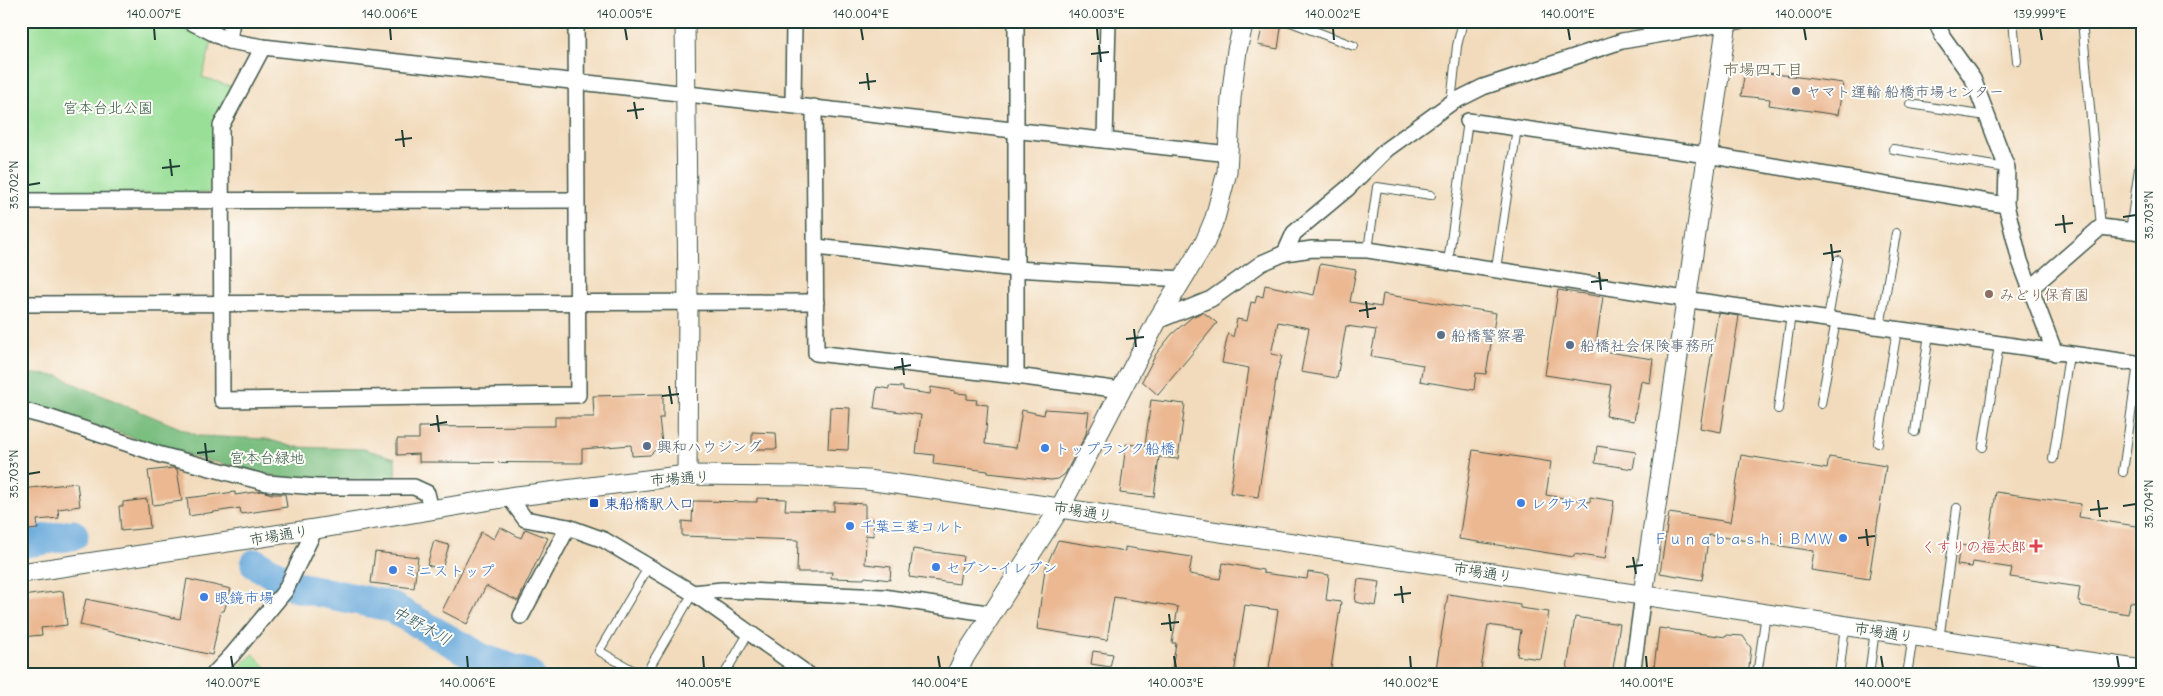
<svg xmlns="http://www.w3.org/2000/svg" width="2163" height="696" viewBox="0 0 2163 696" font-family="Delius,'Klee One',sans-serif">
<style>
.green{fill:#99df97;stroke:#5c8e66}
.forest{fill:#7abe80;stroke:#4c7e5a}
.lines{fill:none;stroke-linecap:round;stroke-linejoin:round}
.river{stroke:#67a9db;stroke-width:31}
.building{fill:#ebb892}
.service-casing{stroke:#3f5548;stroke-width:10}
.minor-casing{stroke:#3f5548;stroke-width:18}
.tertiary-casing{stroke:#3f5548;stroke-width:21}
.service{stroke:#fff;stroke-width:8}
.minor{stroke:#fff;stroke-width:15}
.tertiary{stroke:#fff;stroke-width:19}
.ticks{fill:none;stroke:#1f3d34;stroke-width:2}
.service-dot{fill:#5c6f8a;stroke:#fdfcf7;stroke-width:2}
.education-dot{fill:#8d6e63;stroke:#fdfcf7;stroke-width:2}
.shop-dot{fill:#3f7fe0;stroke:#fdfcf7;stroke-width:2}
.transit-dot{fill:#1a4fb4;stroke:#fdfcf7;stroke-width:2}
.health-dot{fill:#e0444e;stroke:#fdfcf7;stroke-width:2}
.labels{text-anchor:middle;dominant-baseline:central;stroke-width:4;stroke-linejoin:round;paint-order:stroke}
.service-label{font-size:15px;fill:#4e5e75;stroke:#fdfcf7;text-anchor:start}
.park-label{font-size:15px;fill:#375d48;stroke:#fdfcf7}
.education-label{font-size:15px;fill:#785e54;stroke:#fdfcf7;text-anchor:start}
.shop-label{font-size:15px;fill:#366cbe;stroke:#fdfcf7;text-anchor:start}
.street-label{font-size:15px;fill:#1f3d34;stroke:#fdfcf7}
.transit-label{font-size:15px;fill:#164399;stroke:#fdfcf7;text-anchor:start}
.health-label{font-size:15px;fill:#be3a42;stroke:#fdfcf7;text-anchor:end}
.neighbourhood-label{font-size:16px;fill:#666855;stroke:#fdfcf7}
.water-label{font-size:16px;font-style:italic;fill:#355d66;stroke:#fdfcf7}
.neatline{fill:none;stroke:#1f3d34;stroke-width:2}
.ticks-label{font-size:12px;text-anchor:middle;fill:#1f3d34}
</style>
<rect width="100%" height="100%" fill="#fdfcf7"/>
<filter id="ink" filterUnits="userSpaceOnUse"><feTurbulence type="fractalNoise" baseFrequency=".02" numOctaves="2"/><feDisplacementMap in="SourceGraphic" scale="10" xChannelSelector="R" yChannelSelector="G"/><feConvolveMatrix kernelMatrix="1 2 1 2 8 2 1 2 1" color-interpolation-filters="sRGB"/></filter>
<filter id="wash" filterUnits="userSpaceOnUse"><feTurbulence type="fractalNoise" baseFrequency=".0096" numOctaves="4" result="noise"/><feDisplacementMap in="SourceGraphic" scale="20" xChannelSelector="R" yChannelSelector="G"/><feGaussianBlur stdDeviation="1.12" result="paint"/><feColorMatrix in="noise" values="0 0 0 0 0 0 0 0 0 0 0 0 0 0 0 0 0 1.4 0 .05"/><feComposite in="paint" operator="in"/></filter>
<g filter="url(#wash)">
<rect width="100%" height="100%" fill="#f2dbbc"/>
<g class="green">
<path d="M21,21H173L212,41L202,77L233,87L214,125V187L208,193L21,194Z"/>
<path d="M253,654L274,675H232Z"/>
</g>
<path class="forest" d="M21,373L60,376L79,386L199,436L267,439L294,447L364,449L395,458L396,480H290L194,457L84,422L48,408L21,403Z"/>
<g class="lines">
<g class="river">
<path d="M21,543L73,535"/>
<path d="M256,564L297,587L389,606L482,659L529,675"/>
</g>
</g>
<g id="blocks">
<g class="building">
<path d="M1264,21H1282L1278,49L1258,45Z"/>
<path d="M1745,70L1843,83L1838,115L1769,105L1770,99L1741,96Z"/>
<path d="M1320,264L1356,270L1350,302L1381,307L1383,294L1496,313L1486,374L1476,373L1474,390L1420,381L1423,365L1371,356L1376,330L1346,326L1337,378L1301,372L1309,328L1278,322L1271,354L1282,356L1277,373L1258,497L1230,493L1249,368L1222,363L1228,333L1233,337L1237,319L1247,321L1251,302L1255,303L1257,295L1263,297L1265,285L1314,295Z"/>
<path d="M1558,290L1603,297L1595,350L1653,359L1650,383L1641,381L1634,421L1606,416L1611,385L1545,375Z"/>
<path d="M1203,312L1217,323L1158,395L1142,381L1156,354L1172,334L1192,317Z"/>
<path d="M1718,313L1739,316L1721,432L1700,428Z"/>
<path d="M889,386L903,387V390L930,394L931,387L955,391V393L967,394V399L977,400L976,404L988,405L985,444L1016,448L1022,410L1044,415L1045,409L1089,412L1086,434L1065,474L1058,479L1051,480L988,473V471L933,464L934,455L916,453L921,415L874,408L877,387L889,389Z"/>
<path d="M663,394V418H659L662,443L650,455L632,456L631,445L582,449V463L419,462V454L397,455V439H419V427L555,426V417H594L593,396Z"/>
<path d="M1151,400L1185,404L1178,459L1159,457L1154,497L1120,493L1126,444L1145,446Z"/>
<path d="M830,407L850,408L848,450L828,449Z"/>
<path d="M752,432L776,433L777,449H752Z"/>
<path d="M1597,446L1636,452L1633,469L1595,463Z"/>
<path d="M1473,450L1551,462L1546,495L1590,502V497L1614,501L1605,559L1574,554V557L1459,539Z"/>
<path d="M1741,455L1827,469L1829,457L1886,466L1869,579L1811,570L1814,551L1709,535L1702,580L1660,573L1669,513L1730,522Z"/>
<path d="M173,468L177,469L182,501L153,505L148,471Z"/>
<path d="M77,483L80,506L58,509L59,518L37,520L38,529L21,531V489Z"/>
<path d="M262,491L272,494H285L287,507L241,514L240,508L189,516L187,498L235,492V495Z"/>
<path d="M1996,492L2081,504L2079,517L2142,527V604L2130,602L2128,614L2082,606L2078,600L2080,587L2010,577L2012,568L1973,562L1972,567L1957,565L1960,545L1988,549Z"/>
<path d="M757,498L786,499L785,510L834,511V502L865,504V519H874L873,536L866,535L865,564L891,567L890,580L865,577L864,579L831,578L832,572H797L798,540L682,536V521L692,522L693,501L757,502Z"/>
<path d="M147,499L150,528L121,531L119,506H123V502Z"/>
<path d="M500,527L521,538L525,529L548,538L518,601L486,586L467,624L442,611L481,532L494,539Z"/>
<path d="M1058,540L1125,551V547L1192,557L1189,574L1220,579L1223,563L1263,570V573L1307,579L1308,572L1329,575L1326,600L1341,602L1330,675H1310L1269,668L1278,610L1245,605L1234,674L1214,671V675H1171L1176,643H1172L1178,607L1114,597L1107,640L1037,629L1045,569Z"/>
<path d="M434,541L449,545L442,569L427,565Z"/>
<path d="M913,549L963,556L959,584L909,577Z"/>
<path d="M375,552L418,557L414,588L371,583Z"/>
<path d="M187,579L231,589L224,611H221L212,655L80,625L86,599L180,619Z"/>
<path d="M1358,579L1380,582L1376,606L1355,602Z"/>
<path d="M63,591L67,625L41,628L42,635L21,637V596Z"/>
<path d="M1448,594L1520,605V608L1549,612L1541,659L1517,656L1521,630L1488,625L1480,675H1435Z"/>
<path d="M1575,617L1620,624L1612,675L1588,673V675H1566Z"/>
<path d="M1659,628L1726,637L1727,635L1743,636L1751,648L1748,675H1653Z"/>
<path d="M1093,651L1113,654L1110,667L1091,664Z"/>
</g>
</g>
</g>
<g filter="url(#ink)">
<use href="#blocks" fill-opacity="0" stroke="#3f5548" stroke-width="1"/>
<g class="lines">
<g class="service-casing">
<g id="service">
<path d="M1288,21L1354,46"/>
<path d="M2013,21L2017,61"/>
<path d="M2082,21L2101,227"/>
<path d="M1451,103L1457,46L1463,21"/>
<path d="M1910,104L1986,116"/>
<path d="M1893,149L2006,168"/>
<path d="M2130,231L2142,148"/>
<path d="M1368,250L1377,187L1431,195"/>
<path d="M1448,262L1468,121"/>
<path d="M1496,269L1517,128"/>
<path d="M1828,319L1838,260"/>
<path d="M1880,327L1896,233"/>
<path d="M1821,404L1836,320"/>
<path d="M1778,409L1791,314"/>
<path d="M1915,432L1929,334"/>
<path d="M1878,443L1897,330"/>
<path d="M1983,447L1999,345"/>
<path d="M2053,459L2069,355"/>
<path d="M2123,472L2138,363"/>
<path d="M1939,640L1957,508"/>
<path d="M641,675L599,651L649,566"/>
<path d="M645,675L693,593"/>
<path d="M724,675L749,632"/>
<path d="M1757,675L1766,614"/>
<path d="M1839,675L1845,626"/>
<path d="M1869,675L1875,630"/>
<path d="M1907,675L1913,636"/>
</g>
</g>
<g class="minor-casing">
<g id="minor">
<path d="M189,21L229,41L263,47L1229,154"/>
<path d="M1936,21L1943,37L1973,79L2007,168L2006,205L2020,261L2055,353"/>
<path d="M229,41L232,21"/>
<path d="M263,47L221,126L222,400L578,395L576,21"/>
<path d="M793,105L794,21"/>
<path d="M814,107L816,353L1016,376L1121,390"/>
<path d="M1468,121L1707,155L2006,205"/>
<path d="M1105,140L1108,21"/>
<path d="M21,201L576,200"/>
<path d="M816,247L1016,269L1183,279"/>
<path d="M1285,253L1294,233L1348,188L1387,149L1451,103L1483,87L1622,41L1739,21"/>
<path d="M2031,288L2101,227L2142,232"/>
<path d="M21,304L816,302"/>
<path d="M1157,321L1211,299L1262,263L1285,253L1312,249L1368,250L1698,301L2142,364"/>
<path d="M1016,376V21"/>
<path d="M21,410L51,418L161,455L267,483L317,487H414L427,493L431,510"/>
<path d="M509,497L525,519L568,527L604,540L693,593L809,675"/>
<path d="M693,593L722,590L883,597L993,614"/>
<path d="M521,616L568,527"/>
<path d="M213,675L232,655L285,591L315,529"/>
<path d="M1632,675L1643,595"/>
</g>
</g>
<g class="tertiary-casing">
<g id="tertiary">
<path d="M685,21L688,301L687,475"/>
<path d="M21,573L315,529L509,497L687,475L801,476L867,480L932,489L2142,670"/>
<path d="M1643,595L1727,22"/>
<path d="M956,675L965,656L1060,508L1157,321L1205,242L1215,218L1227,172L1231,98L1237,50L1244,21"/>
</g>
</g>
<use href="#service" class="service"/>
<use href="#minor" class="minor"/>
<use href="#tertiary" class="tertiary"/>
</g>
</g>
<path class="ticks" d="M154,28L155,40M390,28L391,40M625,28L627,40M861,28L863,40M1097,28L1098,40M1333,28L1334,40M1568,28L1570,40M1804,28L1806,40M2040,28L2042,40M1099,45L1101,62M1091,54L1109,52M867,73L869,90M859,83L876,81M634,102L637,119M627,111L644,109M402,130L404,147M395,140L412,138M170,159L172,176M162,168L180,166M28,185L40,183M2063,215L2065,233M2123,217L2136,215M2055,225L2073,223M1831,244L1833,261M1823,254L1841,251M1599,272L1601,290M1591,282L1608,280M1366,301L1368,318M1359,311L1376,308M1134,329L1136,347M1126,339L1144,337M902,358L904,375M894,368L911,365M669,386L672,404M662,396L679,394M437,415L439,432M430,425L447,422M205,443L207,461M197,453L215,451M28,474L40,472M2098,500L2100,517M2123,506L2136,504M2090,510L2108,508M1866,529L1868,546M1858,538L1875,536M1633,557L1636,574M1626,567L1643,565M1401,586L1403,603M1394,595L1411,593M1169,614L1171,631M1161,624L1179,622M231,656L233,668M467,656L468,668M703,656L704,668M938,656L940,668M1174,656L1176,668M1410,656L1411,668M1646,656L1647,668M1881,656L1883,668M2117,656L2119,668"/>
<g class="service-dot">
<circle cx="1796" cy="91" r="5"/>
<circle cx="1441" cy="335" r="5"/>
<circle cx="1570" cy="345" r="5"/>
<circle cx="647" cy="446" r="5"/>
</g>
<circle class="education-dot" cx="1989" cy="294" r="5"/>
<g class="shop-dot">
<circle cx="1045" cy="448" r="5"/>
<circle cx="1521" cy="503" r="5"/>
<circle cx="850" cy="526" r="5"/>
<circle cx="1843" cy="538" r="5"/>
<circle cx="936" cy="567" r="5"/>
<circle cx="393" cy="570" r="5"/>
<circle cx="204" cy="597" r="5"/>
</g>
<rect class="transit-dot" x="589" y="498" width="10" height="10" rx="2.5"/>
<path class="health-dot" d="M2033.5 538.5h5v5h5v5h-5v5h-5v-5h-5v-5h5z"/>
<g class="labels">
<g class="service-label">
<text x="1806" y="91">ヤマト運輸 船橋市場センター</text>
<text x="1451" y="335">船橋警察署</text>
<text x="1580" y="345">船橋社会保険事務所</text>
<text x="657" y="446">興和ハウジング</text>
</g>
<g class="park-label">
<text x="108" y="107">宮本台北公園</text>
<text x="267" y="457">宮本台緑地</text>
</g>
<g class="education-label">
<text x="1999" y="294">みどり保育園</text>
</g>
<g class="shop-label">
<text x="1055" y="448">トップランク船橋</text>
<text x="1531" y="503">レクサス</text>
<text x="860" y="526">千葉三菱コルト</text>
<text x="1833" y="538" text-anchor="end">ＦｕｎａｂａｓｈｉＢＭＷ</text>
<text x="946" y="567">セブン-イレブン</text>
<text x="403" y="570">ミニストップ</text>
<text x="214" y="597">眼鏡市場</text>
</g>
<g class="street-label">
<text transform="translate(680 478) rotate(-4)">市場通り</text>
<text transform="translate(1083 511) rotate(9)">市場通り</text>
<text transform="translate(279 535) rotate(-9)">市場通り</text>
<text transform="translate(1483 572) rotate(9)">市場通り</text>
<text transform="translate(1884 632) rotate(9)">市場通り</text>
</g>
<g class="transit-label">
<text x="604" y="503">東船橋駅入口</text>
</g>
<g class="health-label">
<text x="2026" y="546">くすりの福太郎</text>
</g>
<g class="neighbourhood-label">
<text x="1763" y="69">市場四丁目</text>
</g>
<g class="water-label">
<text transform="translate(422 625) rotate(29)">中野木川</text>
</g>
</g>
<rect width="2163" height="696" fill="none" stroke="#fdfcf7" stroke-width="55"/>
<rect x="28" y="28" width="2108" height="640" class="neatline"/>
<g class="ticks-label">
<text x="154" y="18">140.007°E</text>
<text x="390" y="18">140.006°E</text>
<text x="625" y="18">140.005°E</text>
<text x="861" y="18">140.004°E</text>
<text x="1097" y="18">140.003°E</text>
<text x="1333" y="18">140.002°E</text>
<text x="1568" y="18">140.001°E</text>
<text x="1804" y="18">140.000°E</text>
<text x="2040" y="18">139.999°E</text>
<text transform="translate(14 185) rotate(-90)" y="4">35.702°N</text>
<text transform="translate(2149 215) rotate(-90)" y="4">35.703°N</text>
<text transform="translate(14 474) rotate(-90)" y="4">35.703°N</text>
<text transform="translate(2149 504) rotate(-90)" y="4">35.704°N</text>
<text x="233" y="687">140.007°E</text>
<text x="468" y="687">140.006°E</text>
<text x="704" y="687">140.005°E</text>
<text x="940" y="687">140.004°E</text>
<text x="1176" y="687">140.003°E</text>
<text x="1411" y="687">140.002°E</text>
<text x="1647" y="687">140.001°E</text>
<text x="1883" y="687">140.000°E</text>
<text x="2119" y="687">139.999°E</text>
</g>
</svg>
